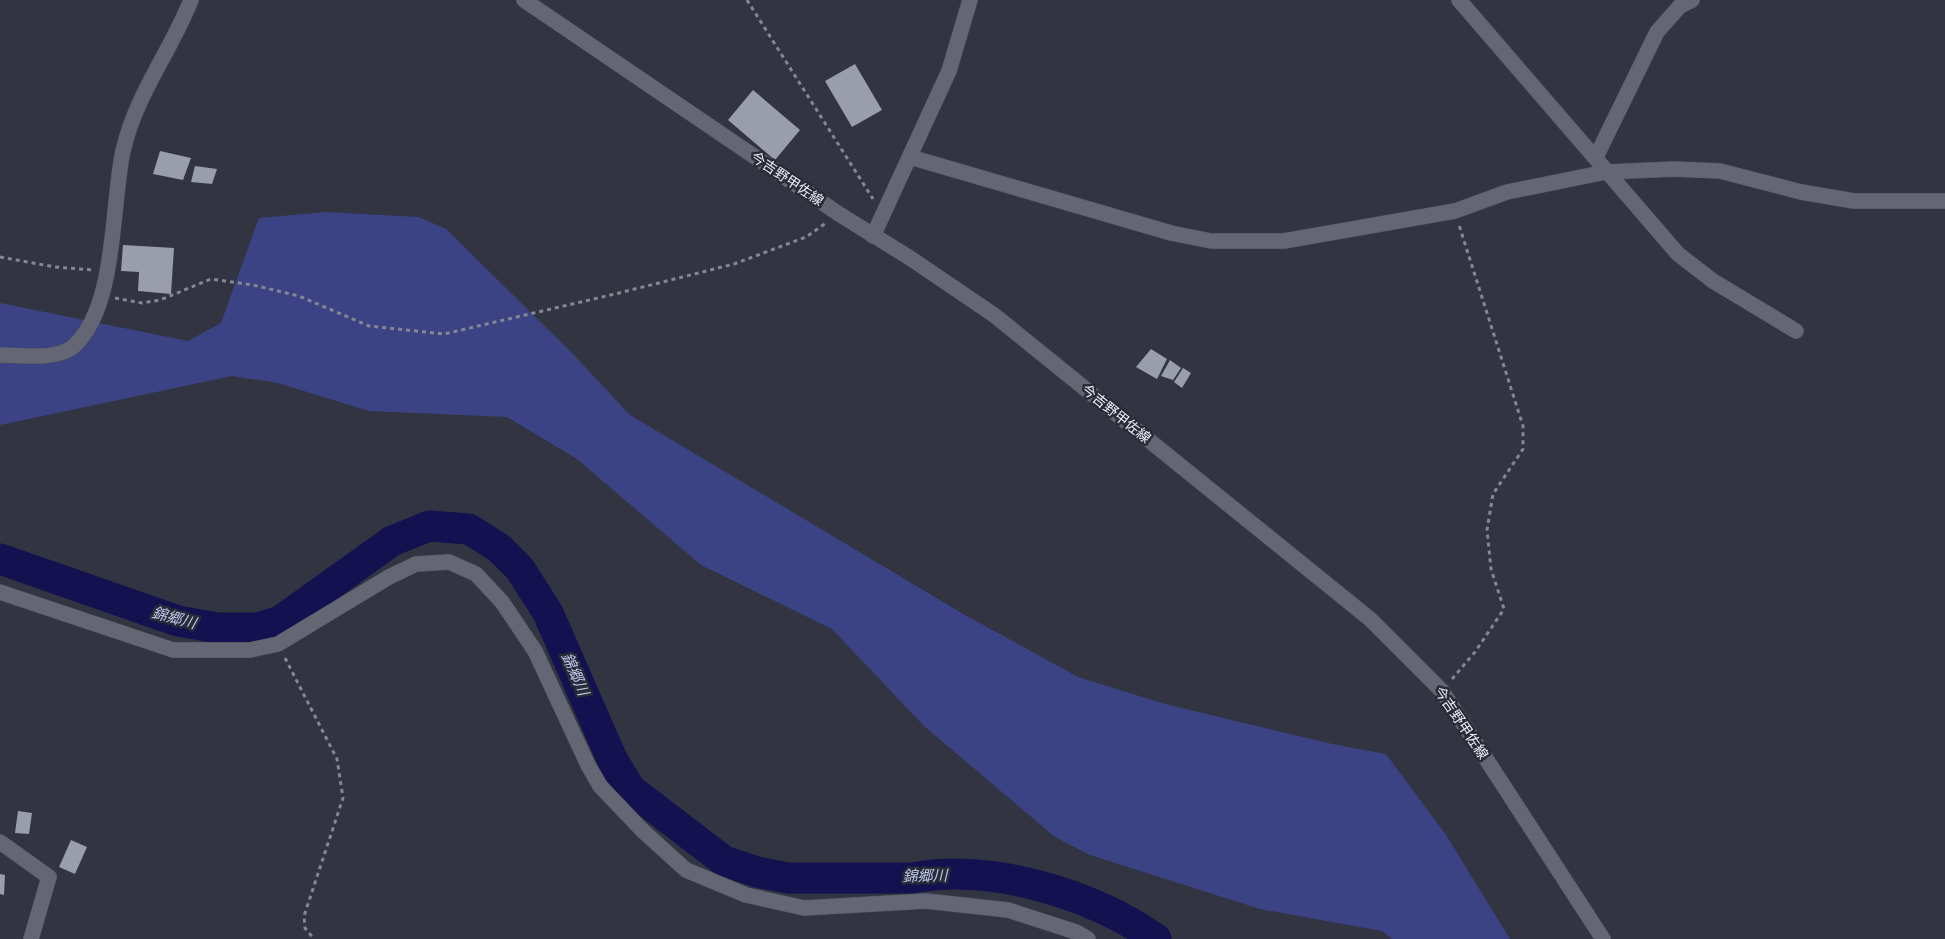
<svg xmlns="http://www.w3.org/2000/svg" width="1945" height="939" viewBox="0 0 1945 939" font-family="'Varela Round','Noto Sans JP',sans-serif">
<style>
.green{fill:#3b4384}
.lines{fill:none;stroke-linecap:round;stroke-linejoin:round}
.river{stroke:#131150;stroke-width:31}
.building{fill:#9a9dab}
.street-casing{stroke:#51545d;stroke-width:16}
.secondary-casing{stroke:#51545d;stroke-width:16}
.path{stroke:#858791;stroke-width:3;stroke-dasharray:4 4;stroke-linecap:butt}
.street{stroke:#646773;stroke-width:15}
.secondary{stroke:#646773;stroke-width:15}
.labels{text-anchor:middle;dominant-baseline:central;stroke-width:5;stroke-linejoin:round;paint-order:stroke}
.street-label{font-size:14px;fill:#edeff6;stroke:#292b36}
.water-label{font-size:15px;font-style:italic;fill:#bfc8ef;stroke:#292b36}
</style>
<rect width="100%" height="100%" fill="#323541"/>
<path class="green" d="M326,212L419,217L446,229L570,351L630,415L965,615L1078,677L1165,704L1332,744L1386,754L1446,835L1510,939H1392L1382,931L1260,909L1090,855L1055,837L924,726L832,629L701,565L577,459L507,417L369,411L278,383L232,376L0,425V303L188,341L221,323L259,218Z"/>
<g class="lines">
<path class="river" d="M0,559L178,621L218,628H258L280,621L392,541L429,526L469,529L499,548L520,569L548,613L612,759L630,789L724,861L757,872L788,878H912C991,863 1092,894 1156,939"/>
</g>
<g class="building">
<path d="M855,64L882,110L852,127L825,81Z"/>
<path d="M753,90L800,130L775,160L728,120Z"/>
<path d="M160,151L191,158L183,180L153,174Z"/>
<path d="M195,166L217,169L212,184L191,182Z"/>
<path d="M123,245L174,248L171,294L138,291L139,272L121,271Z"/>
<path d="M1151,349L1167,359L1157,379L1136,367Z"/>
<path d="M1170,360L1181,368L1173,380L1161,376Z"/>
<path d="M1183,368L1191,373L1182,388L1174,382Z"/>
<path d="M18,811L32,813L29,834L15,833Z"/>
<path d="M71,840L87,847L75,874L59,867Z"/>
<path d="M0,874L5,875L4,895L0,894Z"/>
</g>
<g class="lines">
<g class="street-casing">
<g id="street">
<path d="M1459,0L1678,254L1713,281L1796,331"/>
<path d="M910,157L1171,233L1211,241H1284L1455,211L1507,192L1606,172L1674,169L1720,171L1801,192L1854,201H1945"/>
<path d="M1596,157L1657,32L1680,6L1692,0"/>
<path d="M873,236L949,71L970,0"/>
<path d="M0,355C21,355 57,361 74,346C117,306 111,207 123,151C136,94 170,53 191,0"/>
<path d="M0,592L173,650H250L278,644L389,577L416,564L449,562L476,574L502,602L535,651L588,765L600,786L643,831L686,870L746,895L804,908L926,901L1008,910L1076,932L1088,939"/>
<path d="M0,842L49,877L31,939"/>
</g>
</g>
<g class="secondary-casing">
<path id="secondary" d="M524,0L839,214L910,258L994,315L1370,619L1442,691L1603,939"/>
</g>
<g class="path">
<path d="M747,0L873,199"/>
<path d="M0,257L55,267L93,270"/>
<path d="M115,298L142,303L160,300L211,279L253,285L299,296L369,326L444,334L615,294L734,264L806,237L826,223"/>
<path d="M285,658L337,759L343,798L304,916L305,928L314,939"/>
<path d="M1452,679L1475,652L1504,609L1491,569L1487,530L1493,494L1523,449V426L1459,225"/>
</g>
<use href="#street" class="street"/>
<use href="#secondary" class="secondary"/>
</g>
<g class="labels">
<g class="street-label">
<text transform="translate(787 179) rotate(34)">今吉野甲佐線</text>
<text transform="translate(1116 414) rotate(39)">今吉野甲佐線</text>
<text transform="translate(1461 723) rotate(56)">今吉野甲佐線</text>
</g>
<g class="water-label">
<text transform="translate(174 618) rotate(15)">錦郷川</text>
<text transform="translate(575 674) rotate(66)">錦郷川</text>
<text transform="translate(925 876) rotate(-1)">錦郷川</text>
</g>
</g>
</svg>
